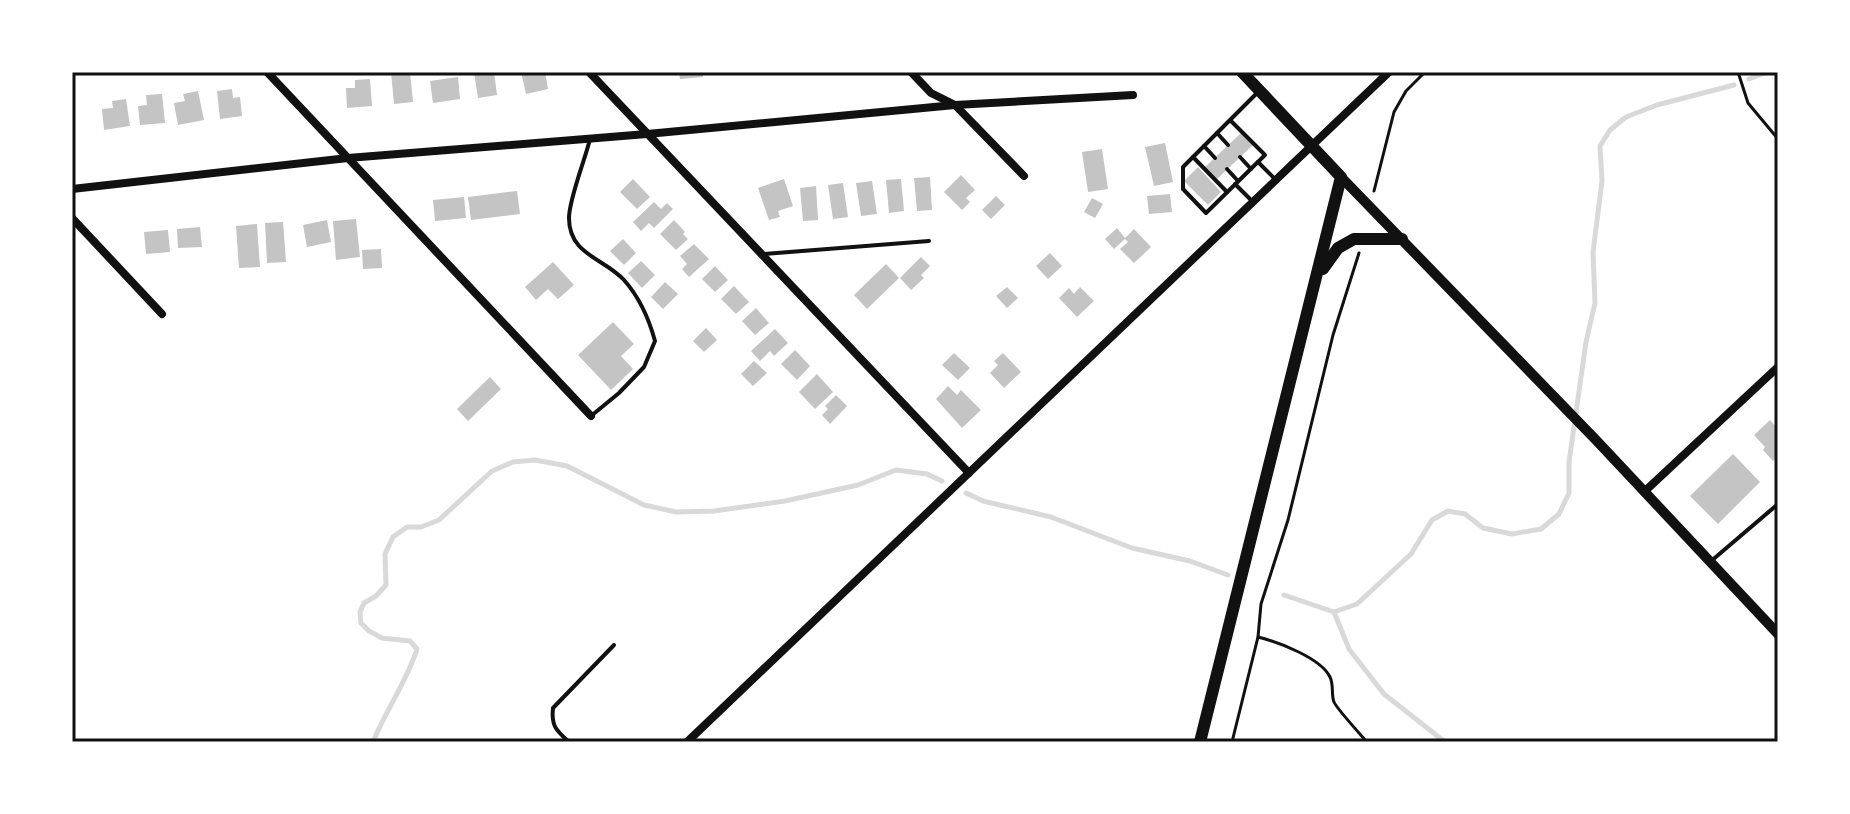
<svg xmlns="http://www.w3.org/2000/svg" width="1850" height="814" viewBox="0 0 1850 814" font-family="'Playfair Display',serif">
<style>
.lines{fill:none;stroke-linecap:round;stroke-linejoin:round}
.stream{stroke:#d9d9d9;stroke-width:5}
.building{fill:#c4c4c4}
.path{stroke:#111;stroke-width:3}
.service{stroke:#111;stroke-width:4}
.minor{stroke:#111;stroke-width:8}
.tertiary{stroke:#111;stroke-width:10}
.primary{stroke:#111;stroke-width:12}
.neatline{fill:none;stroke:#111;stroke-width:3}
</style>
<rect width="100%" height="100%" fill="#fff"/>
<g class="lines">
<g class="stream">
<path d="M1749,79L1767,72"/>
<path d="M966,493L983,501L1051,517L1132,548L1190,561L1228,575"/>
<path d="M1284,595L1334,612L1357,604L1411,554L1432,520L1448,511L1465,514L1483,528L1512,534L1541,529L1559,514L1569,493V462L1586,342L1595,303L1593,252L1602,181L1600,146L1610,130L1626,117L1657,105L1734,85"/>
<path d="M1334,612L1349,649L1384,694L1445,742"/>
<path d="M373,742C386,710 407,681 417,649L410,641L382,638L369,631L361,623L360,612L364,603L376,596L386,585L385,554L393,537L407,527H421L439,520L492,471L513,462L535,460L567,466L644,505L676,512L714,511L785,501L858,485L896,470L927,474L942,481"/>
</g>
</g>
<g class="building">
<path d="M391,72H410L413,102L394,104Z"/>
<path d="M474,72H494L497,95L478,98Z"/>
<path d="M521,72H545L548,89L526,94Z"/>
<path d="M679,72H703V77L680,79Z"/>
<path d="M458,77L460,99L433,103L430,81Z"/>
<path d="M370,79L372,106L347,108L346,88H355V80Z"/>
<path d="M232,89L233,98L240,97L242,116L220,119L217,91Z"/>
<path d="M198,91L204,120L178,125L174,103L185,101L183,94Z"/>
<path d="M162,94L165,123L140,125L138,106L147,105L146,95Z"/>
<path d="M126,99L130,126L104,130L102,109L113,108L112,101Z"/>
<path d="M1242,132L1253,145L1217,179L1205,167Z"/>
<path d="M1165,143L1173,182L1154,186L1145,147Z"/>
<path d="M1102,149L1108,189L1088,192L1082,152Z"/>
<path d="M1198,167L1221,192L1208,205L1184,181Z"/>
<path d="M961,175L975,190L966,198L970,202L962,210L944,192Z"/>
<path d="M930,177L932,210L917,211L914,178Z"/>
<path d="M633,179L650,197L637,209L620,192Z"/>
<path d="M784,179L793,206L778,211L780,217L769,220L758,188Z"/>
<path d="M901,179L904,211L889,213L886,180Z"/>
<path d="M872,181L877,214L861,216L856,183Z"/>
<path d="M843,183L848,217L833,219L828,185Z"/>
<path d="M816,186L818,220L803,221L800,188Z"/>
<path d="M517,191L520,214L471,220L468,197Z"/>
<path d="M1170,194L1172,212L1149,214L1147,196Z"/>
<path d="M996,196L1005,205L991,219L982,210Z"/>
<path d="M464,197L466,218L435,221L433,200Z"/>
<path d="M1092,198L1103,204L1095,218L1084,212Z"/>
<path d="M654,202L661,209L667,203L673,209L654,228L649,223L641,231L633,222Z"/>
<path d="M356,219L360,257L336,260L333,221Z"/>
<path d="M327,220L331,242L307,247L303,225Z"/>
<path d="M674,220L685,232L683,234L688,239L676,250L660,234Z"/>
<path d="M283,222L286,262L267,263L265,223Z"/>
<path d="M257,224L260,267L239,268L236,226Z"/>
<path d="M200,227L202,247L178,248L177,229Z"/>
<path d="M1117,228L1125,238L1134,229L1151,247L1134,263L1120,249L1128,242L1125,239L1114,249L1105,239Z"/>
<path d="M168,230L170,252L146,254L144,232Z"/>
<path d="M623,239L636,253L624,265L610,251Z"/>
<path d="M694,244L709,259L689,277L682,269L687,264L680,256Z"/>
<path d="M381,249L382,268L363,269L362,250Z"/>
<path d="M1050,253L1062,266L1048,279L1036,266Z"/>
<path d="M921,257L930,266L921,275L924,278L911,290L900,278Z"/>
<path d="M641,261L655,275L642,288L628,273Z"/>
<path d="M553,262L574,285L558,299L548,289L536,300L525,287Z"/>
<path d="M886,264L899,278L867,309L854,295Z"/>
<path d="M715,266L728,280L715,292L702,279Z"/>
<path d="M665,282L678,294L663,309L651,297Z"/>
<path d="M734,286L749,302L736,314L721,299Z"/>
<path d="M1007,287L1018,298L1007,308L996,296Z"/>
<path d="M1080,287L1094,301L1077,317L1059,298L1069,288L1074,294Z"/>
<path d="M756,308L769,323L755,335L742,321Z"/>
<path d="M613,322L634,344L621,356L633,369L611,390L578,355Z"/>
<path d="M706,328L717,340L704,352L693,341Z"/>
<path d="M775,329L788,343L774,356L770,351L760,361L751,351Z"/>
<path d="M795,350L810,366L797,380L781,364Z"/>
<path d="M954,353L970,368L958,380L942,365Z"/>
<path d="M1003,353L1021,372L1004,388L990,373L998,365L994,361Z"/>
<path d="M754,361L767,373L753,386L741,374Z"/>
<path d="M817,374L833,392L815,409L799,392Z"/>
<path d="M490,377L501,389L468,421L457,409Z"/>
<path d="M948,386L957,395L961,390L981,410L962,428L936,399Z"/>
<path d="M836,395L847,406L830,424L822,415L828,409L825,406Z"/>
<path d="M1770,420L1778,429V456L1773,461L1763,450L1765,447L1754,435Z"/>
<path d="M1733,454L1760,482L1718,524L1690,496Z"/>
</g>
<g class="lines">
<g class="path">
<path d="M1738,72L1748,103L1778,139"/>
<path d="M1374,191L1394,112L1406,91L1425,72"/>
<path d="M1258,637C1278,642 1321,658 1330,677C1334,685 1331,695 1334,702C1337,709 1361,735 1367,742"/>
<path d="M1232,742L1258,637L1261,604L1288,520L1333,335L1359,253"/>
</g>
<g class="service">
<path d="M1230,120L1265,155L1206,213L1183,189V167L1258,92"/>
<path d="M1217,133L1228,145"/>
<path d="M590,139C585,160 569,199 569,218C569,255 604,258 624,280C640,298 649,319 655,341L644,367L619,393L591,416"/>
<path d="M1204,146L1215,158"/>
<path d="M1193,157L1227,192"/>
<path d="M1240,157L1251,169"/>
<path d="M1258,162L1276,180"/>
<path d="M1227,169L1238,181"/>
<path d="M1235,184L1253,202"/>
<path d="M764,254L929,241"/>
<path d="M1710,562L1778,504"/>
<path d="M569,742C556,730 551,726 553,708L614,645"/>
</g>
<g class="minor">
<path d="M267,72L591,416"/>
<path d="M589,72L969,473"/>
<path d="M911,72L931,93L955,105L1024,176"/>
<path d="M72,189L348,158L647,134L955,105L1133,95"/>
<path d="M72,218L162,314"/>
<path d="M1644,492L1778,367"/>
<path d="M687,742L1389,72"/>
</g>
<path class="tertiary" d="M1341,177L1596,440L1778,634"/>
<g class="primary">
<path d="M1323,269L1338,248L1354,239H1402"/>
<path d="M1200,742L1341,177L1242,72"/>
</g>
</g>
<rect width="1850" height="814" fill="none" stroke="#ffffff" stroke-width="148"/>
<rect x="74" y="74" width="1702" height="666" class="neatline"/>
</svg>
